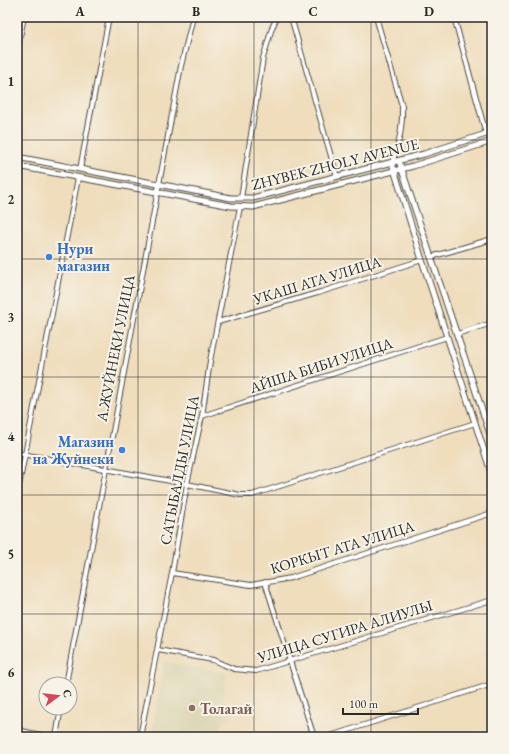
<svg xmlns="http://www.w3.org/2000/svg" width="509" height="754" viewBox="0 0 509 754" font-family="'EB Garamond',serif">
<style>
.built{fill:#ded8b7}
.lines{fill:none;stroke-linecap:round;stroke-linejoin:round}
.minor-casing{stroke:#484641;stroke-width:6}
.tertiary-casing{stroke:#484641;stroke-width:7}
.minor{stroke:#fff;stroke-width:4}
.tertiary{stroke:#fff;stroke-width:5}
.grid{fill:none;stroke:#2b2b2b;stroke-width:1;stroke-opacity:0.55}
.shop-dot{fill:#3f7fe0;stroke:#f7f3e8;stroke-width:1.5}
.education-dot{fill:#8d6e63;stroke:#f7f3e8;stroke-width:1.5}
.labels{text-anchor:middle;dominant-baseline:central;stroke-width:4;stroke-linejoin:round;paint-order:stroke}
.street-label{font-size:15px;fill:#2b2b2b;stroke:#f7f3e8}
.shop-label{font-size:15px;font-weight:bold;fill:#366cbe;stroke:#f7f3e8;text-anchor:start}
.education-label{font-size:15px;font-weight:bold;fill:#785e54;stroke:#f7f3e8;text-anchor:start}
.neatline{fill:none;stroke:#2b2b2b;stroke-width:1.5}
.grid-label{font-size:13px;text-anchor:middle;font-weight:bold;fill:#2b2b2b}
</style>
<rect width="100%" height="100%" fill="#f7f3e8"/>
<filter id="ink" filterUnits="userSpaceOnUse"><feTurbulence type="fractalNoise" baseFrequency=".025" numOctaves="2"/><feDisplacementMap in="SourceGraphic" scale="8" xChannelSelector="R" yChannelSelector="G"/><feConvolveMatrix kernelMatrix="1 2 1 2 8 2 1 2 1" color-interpolation-filters="sRGB"/></filter>
<filter id="wash" filterUnits="userSpaceOnUse"><feTurbulence type="fractalNoise" baseFrequency=".012" numOctaves="4" result="noise"/><feDisplacementMap in="SourceGraphic" scale="16" xChannelSelector="R" yChannelSelector="G"/><feGaussianBlur stdDeviation="0.9" result="paint"/><feColorMatrix in="noise" values="0 0 0 0 0 0 0 0 0 0 0 0 0 0 0 0 0 1.4 0 .05"/><feComposite in="paint" operator="in"/></filter>
<g filter="url(#wash)">
<rect width="100%" height="100%" fill="#efddbc"/>
<path class="built" d="M164,662L227,673L223,698L232,717L222,722L219,737H151Z"/>
</g>
<g filter="url(#ink)">
<g class="lines">
<g class="minor-casing">
<g id="minor">
<path d="M291,17L337,177"/>
<path d="M376,17L402,106C403,125 399,145 392,163"/>
<path d="M454,17L486,134"/>
<path d="M17,51L24,17"/>
<path d="M80,169L109,17"/>
<path d="M241,198L263,58L272,28L277,17"/>
<path d="M431,257L492,239"/>
<path d="M218,322L321,292L422,260"/>
<path d="M457,334L492,323"/>
<path d="M202,416L447,337"/>
<path d="M486,420L492,418"/>
<path d="M17,453L187,484L240,495H252L475,423"/>
<path d="M17,496L78,178"/>
<path d="M172,573L251,585L291,578L492,513"/>
<path d="M265,582L314,737"/>
<path d="M158,650L213,660L234,669L256,671L492,600"/>
<path d="M66,684L181,66L193,17"/>
<path d="M17,730L50,737"/>
<path d="M56,737L61,708"/>
<path d="M140,737L172,573L187,484L202,416L210,361L240,207"/>
<path d="M327,737L492,684"/>
</g>
</g>
<g class="tertiary-casing">
<g id="tertiary">
<path d="M17,157L231,198H253L424,154L492,132"/>
<path d="M399,161L492,440"/>
<path d="M392,163L422,260L492,475"/>
<path d="M17,166L231,206L253,207L413,166L492,141"/>
</g>
</g>
<use href="#minor" class="minor"/>
<use href="#tertiary" class="tertiary"/>
</g>
</g>
<path class="grid" d="M138,17V737M254,17V737M371,17V737M17,140H492M17,259H492M17,377H492M17,495H492M17,614H492"/>
<g class="shop-dot">
<circle cx="49" cy="257" r="4"/>
<circle cx="122" cy="450" r="4"/>
</g>
<circle class="education-dot" cx="192" cy="708" r="4"/>
<g class="labels">
<g class="street-label">
<text transform="translate(335 164) rotate(-14)">ZHYBEK ZHOLY AVENUE</text>
<text transform="translate(317 280) rotate(-17)">УКАШ АТА УЛИЦА</text>
<text transform="translate(115 348) rotate(-79)">А.ЖУЙНЕКИ УЛИЦА</text>
<text transform="translate(321 365) rotate(-18)">АЙША БИБИ УЛИЦА</text>
<text transform="translate(179 470) rotate(-79)">САТЫБАЛДЫ УЛИЦА</text>
<text transform="translate(342 547) rotate(-17)">КОРКЫТ АТА УЛИЦА</text>
<text transform="translate(345 631) rotate(-17)">УЛИЦА СУГИРА АЛИУЛЫ</text>
</g>
<g class="shop-label">
<text x="57" y="248">Нури<tspan x="57" dy="17">магазин</tspan></text>
<text x="114" y="441" text-anchor="end">Магазин<tspan x="114" dy="17">на Жуйнеки</tspan></text>
</g>
<g class="education-label">
<text x="200" y="708">Толагай</text>
</g>
</g>
<rect width="509" height="754" fill="none" stroke="#f7f3e8" stroke-width="44"/>
<g transform="translate(58 696) rotate(75)"><circle r="19" fill="#f7f3e8" stroke="#a5a39c"/>
<path d="M0-3L7 15L0 10L-7 15Z" fill="#d1495b"/>
<text y="-6" font-size="11" font-weight="bold" text-anchor="middle" fill="#2b2b2b">С</text>
</g>
<path d="M343 708v6h75v-6" fill="none" stroke="#2b2b2b" stroke-width="2"/>
<text x="349" y="708" font-size="12" fill="#2b2b2b" stroke="#f7f3e8" stroke-width="3" paint-order="stroke">100 m</text>
<rect x="22" y="22" width="465" height="710" class="neatline"/>
<g class="grid-label">
<text x="80" y="16">A</text>
<text x="196" y="16">B</text>
<text x="313" y="16">C</text>
<text x="429" y="16">D</text>
<text x="11" y="86">1</text>
<text x="11" y="204">2</text>
<text x="11" y="322">3</text>
<text x="11" y="441">4</text>
<text x="11" y="559">5</text>
<text x="11" y="677">6</text>
</g>
</svg>
